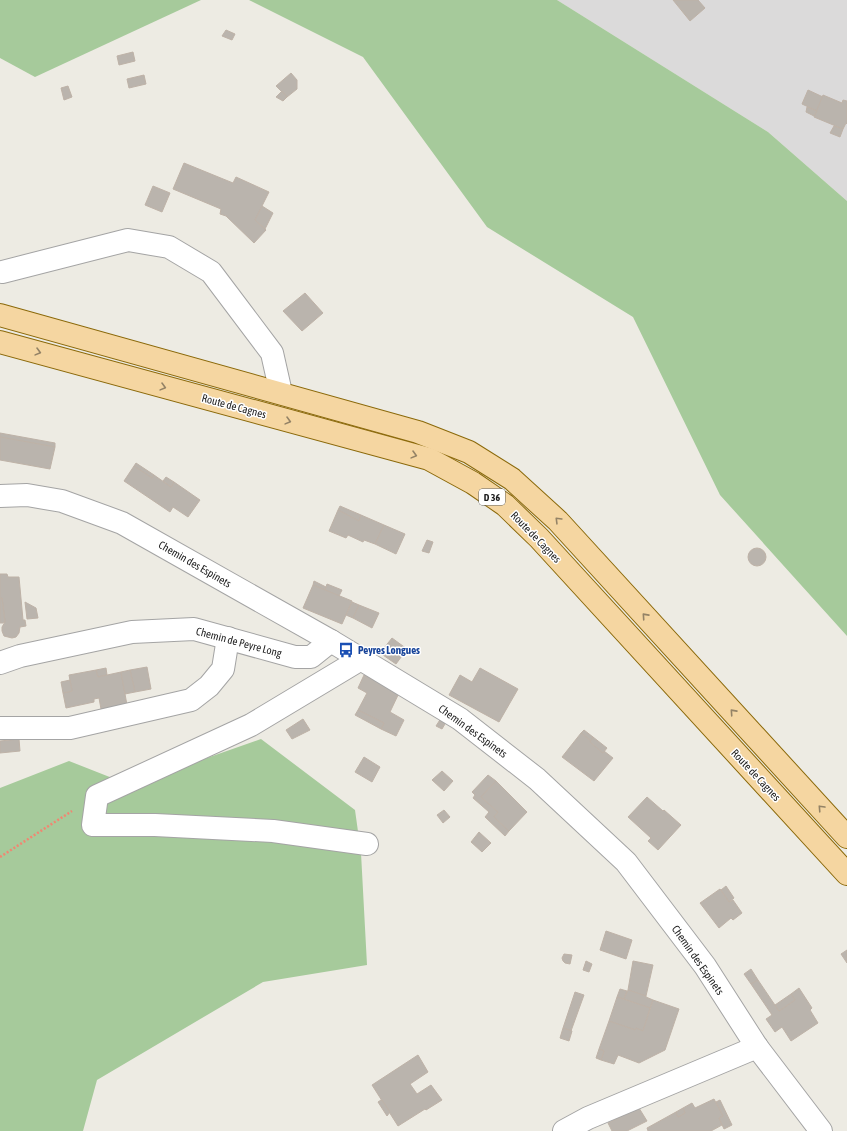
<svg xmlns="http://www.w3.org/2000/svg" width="847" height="1131" viewBox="0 0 847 1131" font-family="'Asap Condensed',sans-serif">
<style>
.residential{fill:#dbdada}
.forest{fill:#a6ca9b}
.building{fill:#bab4ad;stroke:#beb2a7}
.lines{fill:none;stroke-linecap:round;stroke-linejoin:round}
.minor-casing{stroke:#a4a4a4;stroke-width:24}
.major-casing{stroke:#8b690a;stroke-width:24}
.path{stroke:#f08772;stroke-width:2.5;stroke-dasharray:2 2;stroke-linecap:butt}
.minor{stroke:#fff;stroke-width:22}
.major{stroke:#f5d6a1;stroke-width:22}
.oneway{stroke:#948366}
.labels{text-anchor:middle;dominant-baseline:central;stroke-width:3;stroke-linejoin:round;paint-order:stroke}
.shield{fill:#fff;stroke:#616161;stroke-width:1}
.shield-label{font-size:10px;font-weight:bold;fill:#1d1d1d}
.street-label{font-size:11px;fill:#1d1d1d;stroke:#fff}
.transit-label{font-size:11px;font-weight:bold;fill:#164399;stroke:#fff;text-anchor:start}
</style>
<rect width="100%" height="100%" fill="#edebe3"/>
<path class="residential" d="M557,0H847V201L768,132Z"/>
<g class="forest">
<path d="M0,0H201L35,77L0,58Z"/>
<path d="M249,0H557L768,132L847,201V636L720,495L633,317L487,227L363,57Z"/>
<path d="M261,739L355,810L361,853L367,965L263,982L97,1080L83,1131H0V788L69,761L130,785Z"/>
</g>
<g class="building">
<path d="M673,0H698L705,8L690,21Z"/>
<path d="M226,30L235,34L232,40L222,36Z"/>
<path d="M133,52L135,61L119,65L117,56Z"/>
<path d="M291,73L297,80V89L287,97L276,86Z"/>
<path d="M144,75L146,84L129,88L127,79Z"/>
<path d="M68,86L72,97L64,100L61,88Z"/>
<path d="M808,90L823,97L817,111L802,104Z"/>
<path d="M282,91L287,97L283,101L276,97Z"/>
<path d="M823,95L842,103L843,100L847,101V124L846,123L843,129L814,117Z"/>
<path d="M807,107L817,111L814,116L806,112Z"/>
<path d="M834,126L843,129L840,137L830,133Z"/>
<path d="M184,163L233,183L236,177L269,192L255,220L266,230L254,243L226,216L220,214L221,209L173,189Z"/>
<path d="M153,186L170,193L162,212L145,205Z"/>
<path d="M262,206L273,213L265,229L255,220Z"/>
<path d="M305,293L323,313L302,331L283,311Z"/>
<path d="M0,433L55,443V447L0,437Z"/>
<path d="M0,437L55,447L50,469L0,460Z"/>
<path d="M136,463L154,475L152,478L134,466Z"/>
<path d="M134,466L152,478L154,475L171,487L174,482L200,500L188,517L173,507L170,512L124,481Z"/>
<path d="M166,477L174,482L171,487L163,481Z"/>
<path d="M340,506L361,515L359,521L338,510Z"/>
<path d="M338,510L359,521L361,515L384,525L375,544L364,540L363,542L348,535L346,538L329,531Z"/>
<path d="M384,525L405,534L396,554L375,544Z"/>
<path d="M427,540L433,542L429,553L422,551Z"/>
<circle cx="757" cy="557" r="9"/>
<path d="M0,574H7L8,577H19L23,620H25L26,626L20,627L19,633L16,637L12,638L4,636L2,631V627L5,622L2,598L0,599Z"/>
<path d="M314,581L326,587L325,590L313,585Z"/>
<path d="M327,584L342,590L339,596L325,590Z"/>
<path d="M313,585L352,601L342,624L303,608Z"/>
<path d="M2,598L5,622L3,623H0V599Z"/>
<path d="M25,602L36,608L38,618L27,619Z"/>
<path d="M352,602L359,605L353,618L346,615Z"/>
<path d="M359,605L379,613L372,628L353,618Z"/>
<path d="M392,638L407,649L396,664L380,653Z"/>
<path d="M147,667L151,689L135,692L130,670Z"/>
<path d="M106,668L107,675L98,677L96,670Z"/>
<path d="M480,668L518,689L499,722L449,695L460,675L472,682Z"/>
<path d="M96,670L98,677L121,672L127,705L101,709L99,698L94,699V702L66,708L63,693L72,691L69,675Z"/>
<path d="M130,670L135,692L125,694L121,672Z"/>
<path d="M364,675L399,693L390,712L404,720L396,736L381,729L384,723L358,710L367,693L358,688Z"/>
<path d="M70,680L72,691L63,693L61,682Z"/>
<path d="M358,710L384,723L381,729L355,715Z"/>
<path d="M443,715L448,719L442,729L436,726Z"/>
<path d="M303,719L310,730L292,739L286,730Z"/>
<path d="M584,730L593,737L591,741L581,733Z"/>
<path d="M581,733L591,741L590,742L603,753L604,751L613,758L594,781L562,757Z"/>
<path d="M593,737L607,748L603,753L590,742Z"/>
<path d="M19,739L20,751L0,753V741Z"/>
<path d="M364,757L380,767L372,782L355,772Z"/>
<path d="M442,771L453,781L444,791L432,780Z"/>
<path d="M488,775L496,781L481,797L498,812L494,817L509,831L505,836L485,817L489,812L473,798L475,795L472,792Z"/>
<path d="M496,781L527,812L509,831L494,817L498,812L481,797Z"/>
<path d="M647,797L663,811L664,810L681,825L658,850L648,841L651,838L628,817Z"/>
<path d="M444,810L450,817L443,823L437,815Z"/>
<path d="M479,832L491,843L482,852L471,842Z"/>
<path d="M726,886L734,898L729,902L721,890Z"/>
<path d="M720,889L729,902L733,900L742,913L733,920L731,918L719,928L700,903Z"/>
<path d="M606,931L632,940L626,959L600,950Z"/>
<path d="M847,950V963L841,954Z"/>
<path d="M564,954L572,955L570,964L565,963L563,961L562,958Z"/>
<path d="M586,961L592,964L589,972L583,970Z"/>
<path d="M633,961L653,965L646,996L628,990Z"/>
<path d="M751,969L758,980L751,984L744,974Z"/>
<path d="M758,980L779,1011L795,1000L791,994L799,988L812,1008L810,1010L818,1023L791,1041L782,1027L775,1032L766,1019L772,1015L751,984Z"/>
<path d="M620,989L627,991L624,999L617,997Z"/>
<path d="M628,990L646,996V997L653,1000L650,1008L624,999Z"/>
<path d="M575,992L584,995L571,1031L563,1028Z"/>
<path d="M791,994L795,1000L779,1011L775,1005Z"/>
<path d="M617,997L650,1008L643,1031L636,1028L635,1030L609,1021Z"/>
<path d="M653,1000L679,1009L665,1050L639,1063L618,1055L614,1064L601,1060L604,1051L599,1049L609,1021L635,1030L636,1028L643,1031Z"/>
<path d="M563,1028L572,1031L569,1041L560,1038Z"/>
<path d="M599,1049L604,1051L601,1060L596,1058Z"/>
<path d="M418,1055L428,1072L410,1084L417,1094L431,1085L442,1100L426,1110L425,1109L398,1126L372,1085Z"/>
<path d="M714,1099L723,1116L719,1118L722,1125L711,1131H648L647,1128L676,1112L678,1117L685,1113L683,1108L692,1103L695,1108Z"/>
<path d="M381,1100H382L390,1112L387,1116L378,1102Z"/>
<path d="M720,1100L732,1125L724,1129L719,1118L723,1116L716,1102Z"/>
<path d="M639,1108L647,1121L627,1131H612L608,1123Z"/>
<path d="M683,1108L685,1113L678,1117L676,1112Z"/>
</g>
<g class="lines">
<g class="minor-casing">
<g id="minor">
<path d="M2,272L128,240L169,247L211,272L272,353L281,393"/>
<path d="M0,496L27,495L62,501L122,523L331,641L460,719L537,779L626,862L705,966L757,1047L821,1131"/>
<path d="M361,659L251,725L97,796L93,825H155L273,831L367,844"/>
<path d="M0,663L20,656L132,632L194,629L295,657H311L331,641"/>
<path d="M0,728H70L191,700L209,686L223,669L228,638"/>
<path d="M564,1131L588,1118L757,1047"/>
</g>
</g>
<g class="major-casing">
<g id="major">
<path d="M0,315L418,432L469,452L512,479L558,521L847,837"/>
<path d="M0,342L429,459L473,483L505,505L539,538L847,874"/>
</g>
</g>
<path class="path" d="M0,857L72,811"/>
<use href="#minor" class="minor"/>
<use href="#major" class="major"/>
</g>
<defs><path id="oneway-chevron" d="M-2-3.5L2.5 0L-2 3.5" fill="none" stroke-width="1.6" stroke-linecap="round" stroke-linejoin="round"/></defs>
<g class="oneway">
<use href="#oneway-chevron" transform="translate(38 352) rotate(15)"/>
<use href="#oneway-chevron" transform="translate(163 387) rotate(15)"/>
<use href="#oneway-chevron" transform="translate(288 421) rotate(15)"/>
<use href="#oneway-chevron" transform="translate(414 455) rotate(15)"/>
<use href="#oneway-chevron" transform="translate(558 520) rotate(-135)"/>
<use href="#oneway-chevron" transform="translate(645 616) rotate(-132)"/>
<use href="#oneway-chevron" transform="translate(733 712) rotate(-132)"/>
<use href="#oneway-chevron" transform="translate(821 808) rotate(-133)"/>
</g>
<defs>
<g id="bus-bare" transform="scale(1.2)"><path d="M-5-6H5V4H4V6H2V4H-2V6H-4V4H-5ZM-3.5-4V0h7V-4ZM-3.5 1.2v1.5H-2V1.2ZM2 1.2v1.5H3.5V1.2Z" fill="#1a4fb4" stroke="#fff" stroke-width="2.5" paint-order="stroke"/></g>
</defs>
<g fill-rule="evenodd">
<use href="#bus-bare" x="346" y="650"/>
</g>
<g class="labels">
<rect class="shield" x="479" y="489" width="26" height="16" rx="3"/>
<g class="shield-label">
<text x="492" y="497">D 36</text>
</g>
<g class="street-label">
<text transform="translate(234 406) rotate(15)">Route de Cagnes</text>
<text transform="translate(536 537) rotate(46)">Route de Cagnes</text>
<text transform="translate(195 564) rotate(30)">Chemin des Espinets</text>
<text transform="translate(239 642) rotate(15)">Chemin de Peyre Long</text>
<text transform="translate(473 731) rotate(36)">Chemin des Espinets</text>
<text transform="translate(756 775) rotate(47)">Route de Cagnes</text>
<text transform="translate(698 960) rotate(55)">Chemin des Espinets</text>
</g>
<g class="transit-label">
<text x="358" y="650">Peyres Longues</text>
</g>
</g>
</svg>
